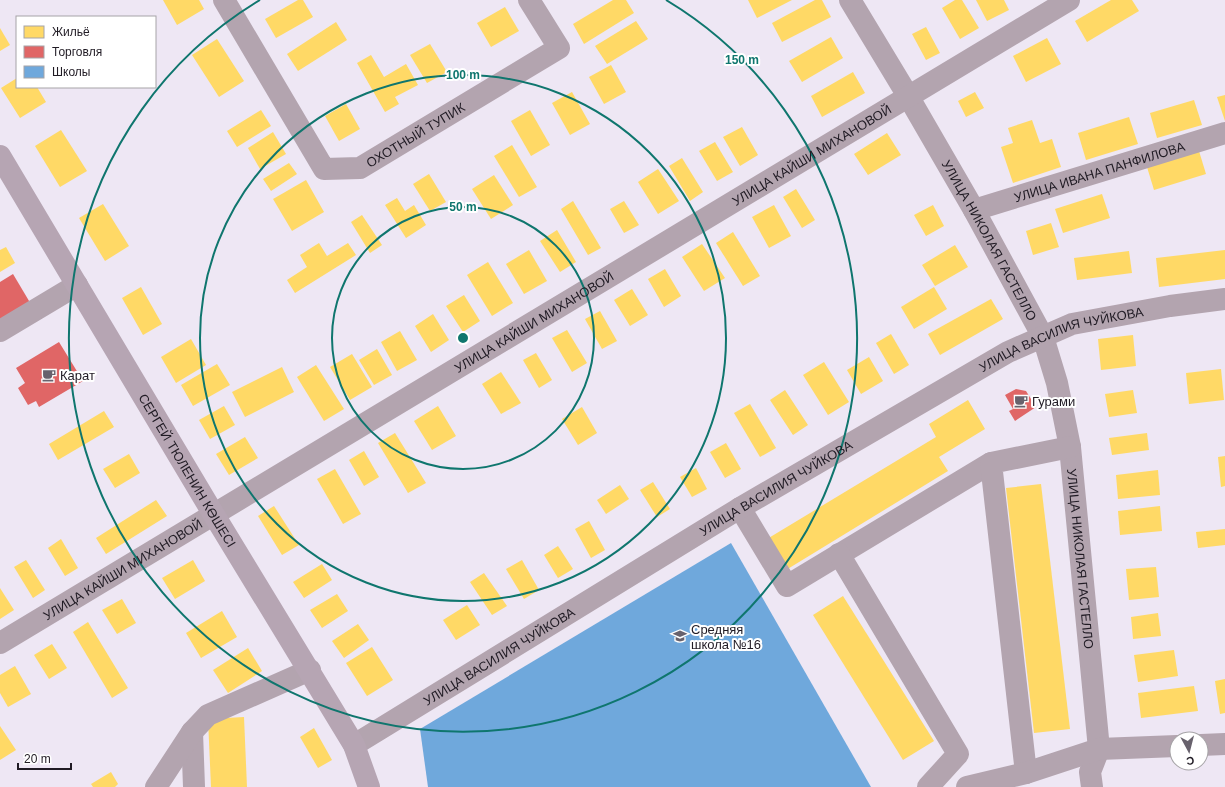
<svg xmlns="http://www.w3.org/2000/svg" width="1225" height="787" viewBox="0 0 1225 787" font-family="Helvetica,sans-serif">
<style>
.homes{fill:#ffd966}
.shops{fill:#e06666}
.schools{fill:#6fa8dc}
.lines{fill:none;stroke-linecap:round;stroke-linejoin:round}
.minor{stroke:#b3a4af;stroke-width:22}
.major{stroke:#b6a5b3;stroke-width:22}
.ring{fill:none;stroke:#0f766e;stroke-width:2}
.labels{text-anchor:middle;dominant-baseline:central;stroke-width:4;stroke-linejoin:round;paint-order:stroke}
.street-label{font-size:13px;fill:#201b24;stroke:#fff}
.poi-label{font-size:13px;fill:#201b24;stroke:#fff;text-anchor:start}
.centre{fill:#0f766e;stroke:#fff;stroke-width:2}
.ring-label{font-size:12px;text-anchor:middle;font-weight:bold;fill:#0f766e;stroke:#fff;stroke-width:4;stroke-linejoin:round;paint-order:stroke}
</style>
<rect width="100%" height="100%" fill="#eee7f4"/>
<g class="homes">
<path d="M163,0H199L204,9L177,25Z"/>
<path d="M298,0H303L313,17L276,38L265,19Z"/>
<path d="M613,0H626L634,13L584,44L573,24Z"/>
<path d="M748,0H792L757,18Z"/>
<path d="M815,0H822L831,17L782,42L772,23Z"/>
<path d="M955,0H962L979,28L960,39L942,8Z"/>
<path d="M976,0H1004L1009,10L987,21Z"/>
<path d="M1111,0H1132L1139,11L1087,42L1075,21Z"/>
<path d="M505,7L519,31L491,47L477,23Z"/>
<path d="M636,21L648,39L607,64L595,46Z"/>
<path d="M336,22L347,40L298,71L287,54Z"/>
<path d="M926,27L940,53L926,60L912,34Z"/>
<path d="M0,28L10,45L0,51Z"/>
<path d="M831,37L843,58L802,82L789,61Z"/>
<path d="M1047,38L1061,64L1026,82L1013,56Z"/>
<path d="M217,39L244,81L219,97L192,55Z"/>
<path d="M430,44L447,72L427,83L410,55Z"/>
<path d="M371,55L384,77L406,64L418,85L395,97L399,104L385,112L357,63Z"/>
<path d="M611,65L626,92L604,104L589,77Z"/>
<path d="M853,72L865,93L822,117L811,96Z"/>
<path d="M17,78V87H37L46,102L20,118L1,88Z"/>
<path d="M572,92L590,124L570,135L552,103Z"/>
<path d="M975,92L984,108L966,117L958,101Z"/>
<path d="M1225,95V121L1217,97Z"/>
<path d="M1194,100L1202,125L1157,138L1150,113Z"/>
<path d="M346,104L360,129L339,141L325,116Z"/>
<path d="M261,110L271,126L237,147L227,131Z"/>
<path d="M530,110L550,145L531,156L511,121Z"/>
<path d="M1129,117L1138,144L1086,160L1078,133Z"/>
<path d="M1032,120L1040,143L1052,139L1061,167L1013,183L1001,147L1013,143L1008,128Z"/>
<path d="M742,127L758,155L740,166L723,137Z"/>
<path d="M61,130L87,171L60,187L35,146Z"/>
<path d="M273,132L286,154L260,169L248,148Z"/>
<path d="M887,133L901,155L868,175L854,154Z"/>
<path d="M715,142L733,172L717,181L699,151Z"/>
<path d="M512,145L537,187L519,197L494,156Z"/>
<path d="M1199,151L1206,174L1154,190L1147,167Z"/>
<path d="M682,158L703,192L690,201L669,166Z"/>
<path d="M289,163L297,174L271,191L263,179Z"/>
<path d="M658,169L679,201L658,214L638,182Z"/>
<path d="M429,174L446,202L430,211L413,184Z"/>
<path d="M494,175L513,205L491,219L472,189Z"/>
<path d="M306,180L324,212L292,231L273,199Z"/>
<path d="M796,189L815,220L802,228L783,197Z"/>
<path d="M1102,194L1110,218L1063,233L1055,209Z"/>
<path d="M397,198L405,211L414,205L426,225L406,238L385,205Z"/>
<path d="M573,201L601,248L588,255L561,209Z"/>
<path d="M624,201L639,225L624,233L610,209Z"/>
<path d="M103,204L129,246L105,261L79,218Z"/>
<path d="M774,205L791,236L769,248L752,217Z"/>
<path d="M933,205L944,226L926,236L914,215Z"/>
<path d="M362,215L382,245L370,253L351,222Z"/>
<path d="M1051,223L1059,247L1033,255L1026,231Z"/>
<path d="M557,230L576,262L560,272L540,241Z"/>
<path d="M733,232L760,276L743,286L716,243Z"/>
<path d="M319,243L327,256L348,243L356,255L295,293L287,280L307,267L300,255Z"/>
<path d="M702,244L725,278L704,291L682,257Z"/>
<path d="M955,245L968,267L935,286L922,265Z"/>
<path d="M6,247L15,263L0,272V250Z"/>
<path d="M529,250L547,281L524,294L506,264Z"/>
<path d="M1225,250V279L1159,287L1156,258Z"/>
<path d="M1129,251L1132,273L1077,280L1074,258Z"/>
<path d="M488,262L513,303L492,316L467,275Z"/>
<path d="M665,269L681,296L664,307L648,279Z"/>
<path d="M141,287L162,324L143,335L122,298Z"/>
<path d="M934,287L947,309L914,329L901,307Z"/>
<path d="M632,289L648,315L630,326L614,300Z"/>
<path d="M464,295L480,321L463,332L446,306Z"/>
<path d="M991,299L1003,319L940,355L928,334Z"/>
<path d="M600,311L617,341L602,349L585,319Z"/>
<path d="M433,314L449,340L431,352L415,326Z"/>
<path d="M567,330L587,363L572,372L552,338Z"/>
<path d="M400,331L417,360L397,371L381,342Z"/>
<path d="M891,334L909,365L894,374L876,343Z"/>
<path d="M1133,335L1136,366L1101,370L1098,339Z"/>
<path d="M191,339L206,365L176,383L161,357Z"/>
<path d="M377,349L392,375L374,385L359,360Z"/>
<path d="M536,353L552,380L539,388L523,360Z"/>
<path d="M352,354L372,387L350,400L330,367Z"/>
<path d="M869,357L883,381L861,394L847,370Z"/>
<path d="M824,362L849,402L828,415L803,375Z"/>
<path d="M217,364L230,385L193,406L181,385Z"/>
<path d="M316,365L344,409L324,421L297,377Z"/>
<path d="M282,367L294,392L245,417L232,392Z"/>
<path d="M1221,369L1224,400L1189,404L1186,373Z"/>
<path d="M501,372L521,403L501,414L482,384Z"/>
<path d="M785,390L808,425L793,435L770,400Z"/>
<path d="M1133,390L1137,413L1109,417L1105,394Z"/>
<path d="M968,400L985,429L939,457L948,471L786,570L767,539L936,437L929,424Z"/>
<path d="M750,404L776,448L760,457L734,413Z"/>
<path d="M224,406L235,425L210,439L199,420Z"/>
<path d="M438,406L456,436L432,450L414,421Z"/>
<path d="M582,407L597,433L578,445L562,419Z"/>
<path d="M104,411L114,427L58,460L49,444Z"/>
<path d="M395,433L426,483L408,493L378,443Z"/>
<path d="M1147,433L1149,450L1112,455L1109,438Z"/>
<path d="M245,437L258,458L229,475L216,454Z"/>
<path d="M726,443L741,469L725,478L710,452Z"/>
<path d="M364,451L379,477L364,486L349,460Z"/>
<path d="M129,454L140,473L115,488L103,469Z"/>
<path d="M1225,456V486L1221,487L1218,457Z"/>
<path d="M696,468L707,489L692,497L680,477Z"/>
<path d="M335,469L361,514L343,524L317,479Z"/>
<path d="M1158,470L1160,495L1118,499L1116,475Z"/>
<path d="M653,482L670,509L657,517L640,490Z"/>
<path d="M1041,484L1070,729L1034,733L1006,488Z"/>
<path d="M620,485L629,499L606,514L597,500Z"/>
<path d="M156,500L167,516L106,554L96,538Z"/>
<path d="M274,506L299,545L282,555L258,516Z"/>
<path d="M1160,506L1162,531L1120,535L1118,511Z"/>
<path d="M589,521L605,550L591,558L575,529Z"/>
<path d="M1225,529V545L1198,548L1196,532Z"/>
<path d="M61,539L78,568L65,576L48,548Z"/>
<path d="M558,546L573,569L558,578L544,555Z"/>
<path d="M26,560L45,590L33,598L14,567Z"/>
<path d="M193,560L205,581L175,599L162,578Z"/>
<path d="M522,560L539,590L524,599L506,569Z"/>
<path d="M322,564L332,580L304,598L293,582Z"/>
<path d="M1156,567L1159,597L1129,600L1126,569Z"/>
<path d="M484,573L507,606L492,615L470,582Z"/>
<path d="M0,588L14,610L0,619Z"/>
<path d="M337,594L348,611L322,628L310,610Z"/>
<path d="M843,596L934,741L903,760L813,615Z"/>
<path d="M122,599L136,623L117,634L102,610Z"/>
<path d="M467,605L480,625L456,640L443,620Z"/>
<path d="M682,605L705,644L621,693L641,728L702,692L720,723L611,787H566L558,774L615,741L595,708L521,752L542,787H528L487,719Z"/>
<path d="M222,611L237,637L201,658L186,633Z"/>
<path d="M1158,613L1161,636L1133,639L1131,617Z"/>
<path d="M88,622L128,688L112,698L73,632Z"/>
<path d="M358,624L369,640L344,658L332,641Z"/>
<path d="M52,644L67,668L49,679L34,655Z"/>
<path d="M372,647L393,680L367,696L346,663Z"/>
<path d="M248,648L262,671L228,693L213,670Z"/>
<path d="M1174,650L1178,676L1138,682L1134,655Z"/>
<path d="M15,666L31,694L8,707L0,693V675Z"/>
<path d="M1225,679V713L1220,714L1215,681Z"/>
<path d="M1194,686L1198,711L1141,718L1138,693Z"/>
<path d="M244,717L247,787H211L208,719Z"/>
<path d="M0,726L16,750L0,760Z"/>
<path d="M314,728L332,760L318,768L300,737Z"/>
<path d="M111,772L118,784L115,787H93L91,784Z"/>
</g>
<g class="shops">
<path d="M13,274L32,306L0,325V282Z"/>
<path d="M59,342L83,381L39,407L36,401L28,405L18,388L25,383L16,368Z"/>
<path d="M1016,389L1026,391L1036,407L1015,421L1009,411L1013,409L1005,395Z"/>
</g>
<path class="schools" d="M731,543L871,787H428L420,729Z"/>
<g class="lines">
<g class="minor">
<path id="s1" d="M224,0L324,169L360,168L559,48L529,0"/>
<path id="s2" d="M850,0L908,96L974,210L1043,337L1057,383L1070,447L1099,749L1090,772L1092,787"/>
<path id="s3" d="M974,210L1225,133"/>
<path d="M0,331L77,285"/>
<path d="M740,508L787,586L991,463"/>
<path d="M839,554L958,754L928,787"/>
<path id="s4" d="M0,643L1069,0"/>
<path d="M192,732L194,787"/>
<path id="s5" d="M354,745L740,508L1008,352L1072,324L1170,306L1225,299"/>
<path d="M1201,745L1225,744"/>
<path d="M1026,773L991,463L1070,447"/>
<path d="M156,787L192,732L208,715L310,670"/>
<path d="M967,787L1026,773L1099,749L1177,746"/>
</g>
<path class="major" id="s6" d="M0,156L214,515L354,745L369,787"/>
</g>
<g class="ring">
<circle cx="463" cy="338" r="131"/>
<circle cx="463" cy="338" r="263"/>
<path d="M666 0A394 394 0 1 1 260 0"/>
</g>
<defs>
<g id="cafe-bare" transform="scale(1.08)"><path d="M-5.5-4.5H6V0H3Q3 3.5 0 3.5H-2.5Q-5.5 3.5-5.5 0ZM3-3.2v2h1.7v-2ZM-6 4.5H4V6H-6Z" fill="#68626d" stroke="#fff" stroke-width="2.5" paint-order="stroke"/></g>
<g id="school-bare" transform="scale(1.08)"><path d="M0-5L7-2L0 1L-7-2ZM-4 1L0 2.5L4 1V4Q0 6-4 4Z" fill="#68626d" stroke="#fff" stroke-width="2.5" paint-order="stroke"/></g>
</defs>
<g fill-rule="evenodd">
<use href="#cafe-bare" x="49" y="375"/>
<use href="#cafe-bare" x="1021" y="401"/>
<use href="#school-bare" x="680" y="636"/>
</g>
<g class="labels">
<g class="street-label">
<text stroke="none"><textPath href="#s1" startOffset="297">ОХОТНЫЙ ТУПИК</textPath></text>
<text stroke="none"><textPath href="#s4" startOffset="947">УЛИЦА КАЙШИ МИХАНОВОЙ</textPath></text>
<text stroke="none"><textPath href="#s3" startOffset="131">УЛИЦА ИВАНА ПАНФИЛОВА</textPath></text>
<text stroke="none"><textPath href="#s2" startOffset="278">УЛИЦА НИКОЛАЯ ГАСТЕЛЛО</textPath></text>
<text stroke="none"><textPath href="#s4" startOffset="623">УЛИЦА КАЙШИ МИХАНОВОЙ</textPath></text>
<text stroke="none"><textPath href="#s5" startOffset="818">УЛИЦА ВАСИЛИЯ ЧУЙКОВА</textPath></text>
<text stroke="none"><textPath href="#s6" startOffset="366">СЕРГЕЙ ТЮЛЕНИН КӨШЕСІ</textPath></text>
<text stroke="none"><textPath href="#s5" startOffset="494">УЛИЦА ВАСИЛИЯ ЧУЙКОВА</textPath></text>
<text stroke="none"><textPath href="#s2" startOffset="614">УЛИЦА НИКОЛАЯ ГАСТЕЛЛО</textPath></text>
<text stroke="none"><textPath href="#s4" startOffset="143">УЛИЦА КАЙШИ МИХАНОВОЙ</textPath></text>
<text stroke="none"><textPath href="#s5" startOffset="170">УЛИЦА ВАСИЛИЯ ЧУЙКОВА</textPath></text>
</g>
<g class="poi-label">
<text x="60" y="375">Карат</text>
<text x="1032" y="401">Гурами</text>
<text x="691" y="629">Средняя<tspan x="691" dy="15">школа №16</tspan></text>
</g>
</g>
<circle cx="463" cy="338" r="6" class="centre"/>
<g class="ring-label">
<text x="742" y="64">150 m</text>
<text x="463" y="79">100 m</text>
<text x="463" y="211">50 m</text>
</g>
<rect x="16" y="16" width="140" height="72" fill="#ffffff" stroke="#a6a4a7"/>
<rect x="24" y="26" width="20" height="12" fill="#ffd966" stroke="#a6a4a7"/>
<text x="52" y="36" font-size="12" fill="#201b24">Жильё</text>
<rect x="24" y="46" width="20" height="12" fill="#e06666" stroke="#a6a4a7"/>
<text x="52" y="56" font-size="12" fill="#201b24">Торговля</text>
<rect x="24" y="66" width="20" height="12" fill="#6fa8dc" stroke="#a6a4a7"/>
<text x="52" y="76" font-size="12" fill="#201b24">Школы</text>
<g transform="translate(1189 751) rotate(173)"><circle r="19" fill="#ffffff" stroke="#a6a4a7"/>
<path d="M0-3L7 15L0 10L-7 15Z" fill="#68626d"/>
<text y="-6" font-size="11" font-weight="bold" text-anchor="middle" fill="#201b24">С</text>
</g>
<path d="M18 763v6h53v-6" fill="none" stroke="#201b24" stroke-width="2"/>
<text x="24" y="763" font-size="12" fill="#201b24" stroke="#ffffff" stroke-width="3" paint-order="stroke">20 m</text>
</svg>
